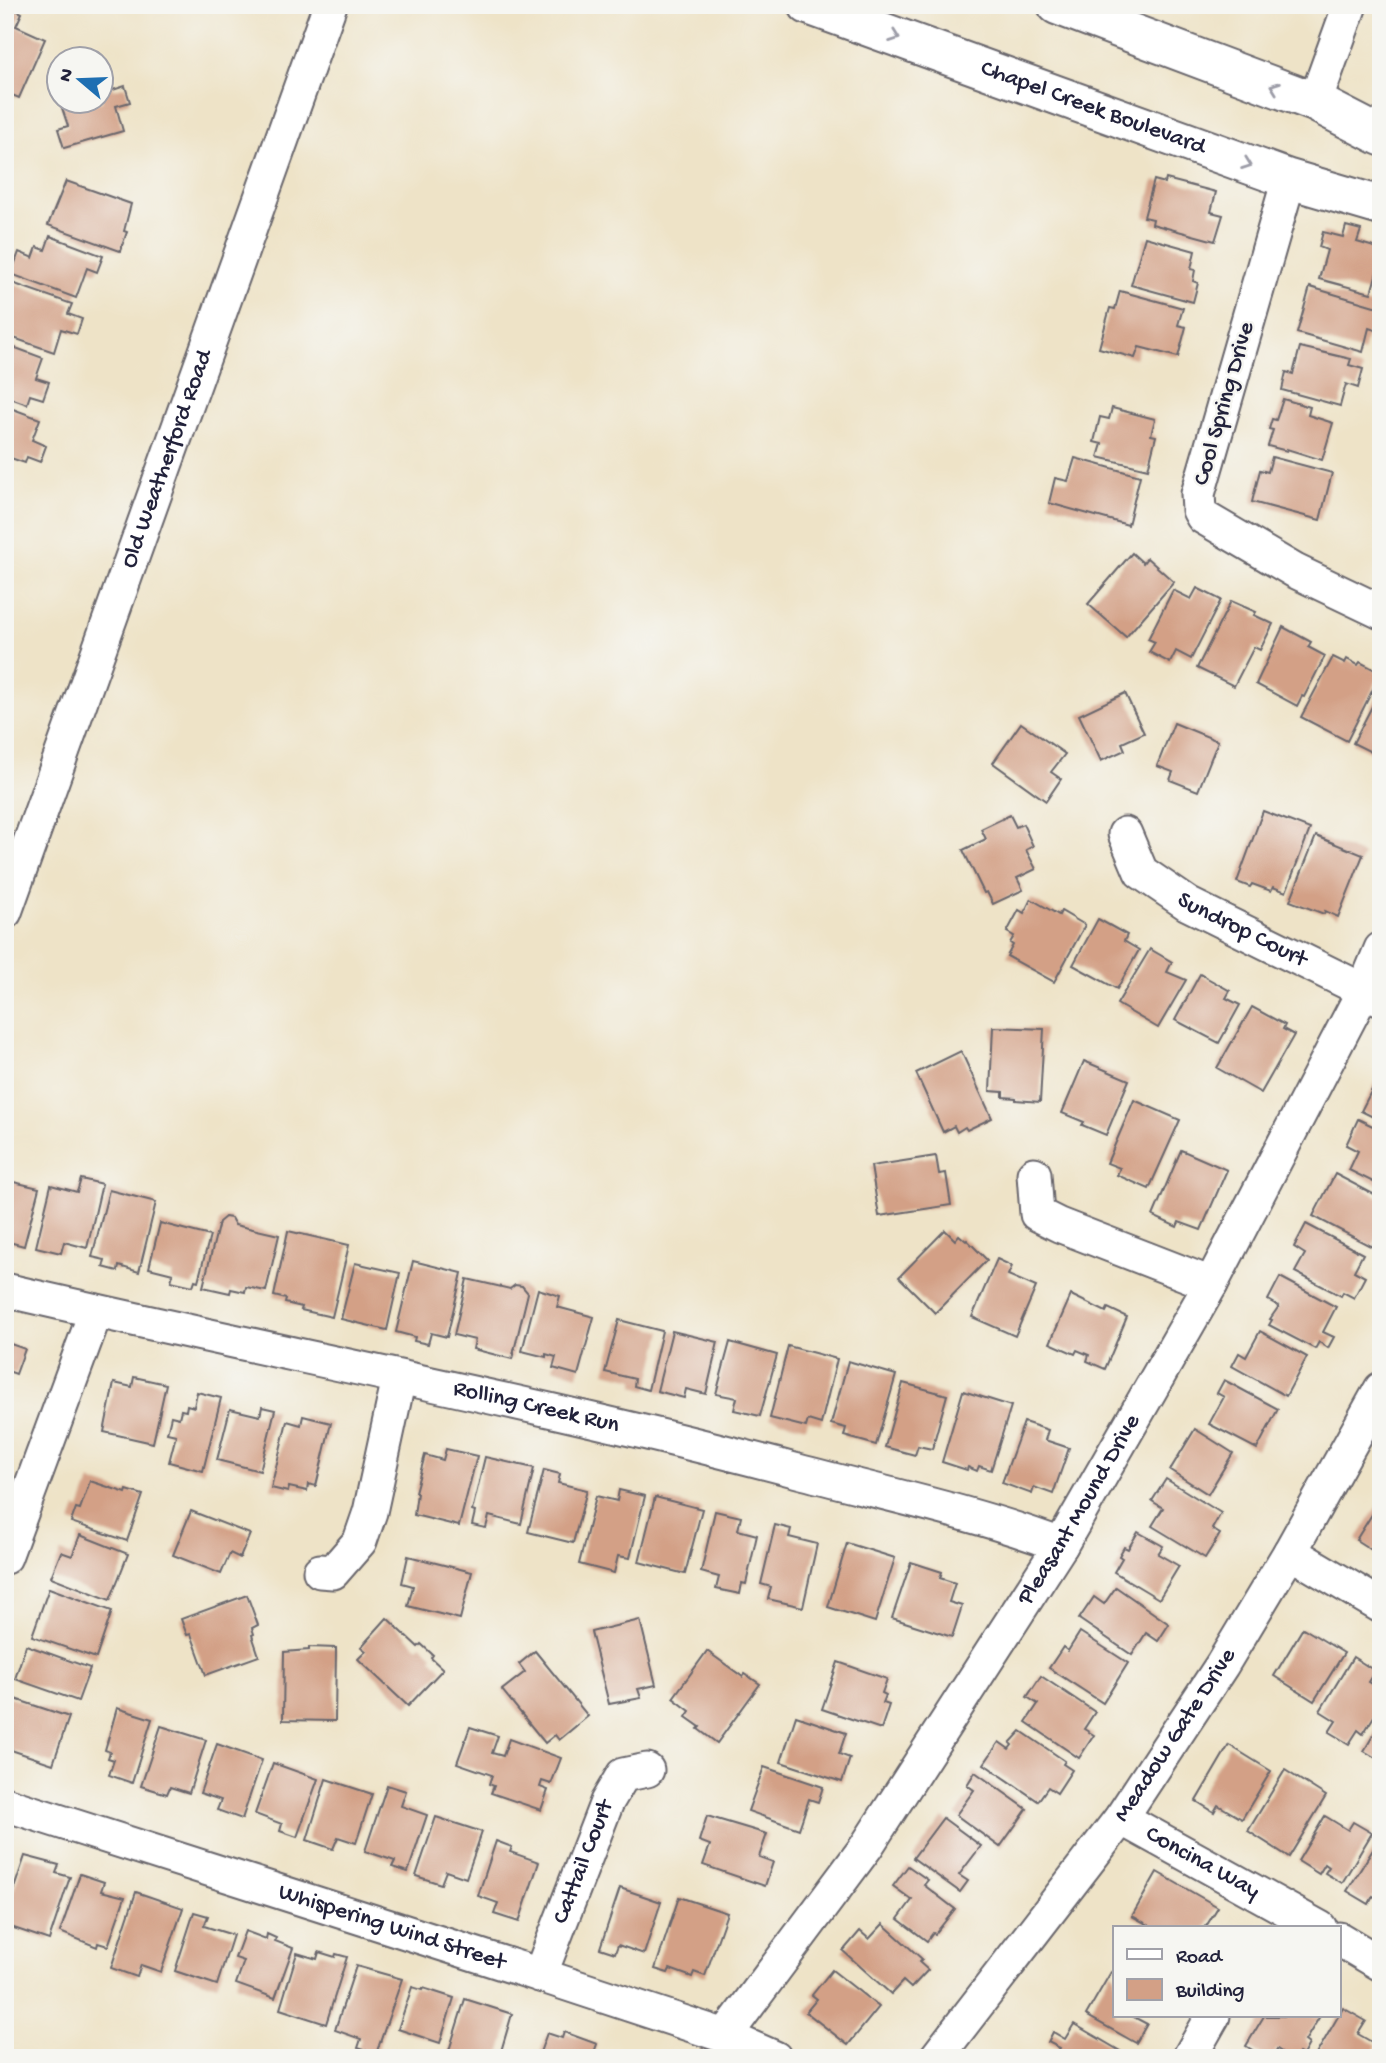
<svg xmlns="http://www.w3.org/2000/svg" width="1386" height="2063" viewBox="0 0 1386 2063" font-family="'Gochi Hand',sans-serif">
<style>
.building{fill:#d3a086}
.lines{fill:none;stroke-linecap:round;stroke-linejoin:round}
.minor-casing{stroke:#69666c;stroke-width:37}
.major-casing{stroke:#69666c;stroke-width:42}
.minor{stroke:#fff;stroke-width:33}
.major{stroke:#fff;stroke-width:38}
.oneway{stroke:#9c9ca7}
.labels{text-anchor:middle;dominant-baseline:central;stroke-width:5;stroke-linejoin:round;paint-order:stroke}
.street-label{font-size:24px;fill:#22223b;stroke:#f6f6f2}
</style>
<rect width="100%" height="100%" fill="#f6f6f2"/>
<filter id="ink" filterUnits="userSpaceOnUse"><feTurbulence type="fractalNoise" baseFrequency=".0143" numOctaves="2"/><feDisplacementMap in="SourceGraphic" scale="14" xChannelSelector="R" yChannelSelector="G"/><feConvolveMatrix kernelMatrix="1 2 1 2 8 2 1 2 1" color-interpolation-filters="sRGB"/></filter>
<filter id="wash" filterUnits="userSpaceOnUse"><feTurbulence type="fractalNoise" baseFrequency=".00686" numOctaves="4" result="noise"/><feDisplacementMap in="SourceGraphic" scale="28" xChannelSelector="R" yChannelSelector="G"/><feGaussianBlur stdDeviation="1.57" result="paint"/><feColorMatrix in="noise" values="0 0 0 0 0 0 0 0 0 0 0 0 0 0 0 0 0 1.4 0 .05"/><feComposite in="paint" operator="in"/></filter>
<g filter="url(#wash)">
<rect width="100%" height="100%" fill="#eee3c7"/>
<g id="blocks">
<g class="building">
<path d="M8,6L22,13L16,26L45,39L19,98L5,92V12Z"/>
<path d="M111,82L113,90L125,86L130,102L116,106L123,131L64,148L58,129L68,126L60,102H102V85Z"/>
<path d="M1166,179L1216,192L1211,212L1223,215L1215,241L1152,224L1153,219L1144,217L1154,180L1165,183Z"/>
<path d="M66,181L131,204L124,231L127,232L120,251L48,225Z"/>
<path d="M1346,226L1361,230L1357,242L1381,249V258L1371,293L1319,279L1327,250L1319,247L1323,232L1343,237Z"/>
<path d="M50,236L103,256L97,272L87,268L76,298L11,274L19,252L33,258L37,247L45,250Z"/>
<path d="M1145,237L1195,251L1191,269L1195,270L1193,281L1198,283L1193,302L1131,285Z"/>
<path d="M12,283L72,304L68,314L82,319L77,334L61,329L54,352L5,335V302Z"/>
<path d="M1310,287L1381,308L1378,331L1369,328L1363,352L1297,333Z"/>
<path d="M1120,291L1183,308L1178,325L1186,327L1178,357L1139,347L1135,358L1099,348L1110,308L1115,309Z"/>
<path d="M5,344L43,358L36,378L49,382L43,399L30,395L27,404L5,396Z"/>
<path d="M1300,347L1351,359L1349,365L1363,369L1358,388L1346,384L1340,406L1282,390L1286,372L1293,374Z"/>
<path d="M1283,399L1310,407L1308,415L1333,423L1322,460L1287,449V451L1268,446L1273,430L1269,429L1272,419L1276,420Z"/>
<path d="M5,406L40,419L32,440L46,446L40,462L27,457L25,463L5,456Z"/>
<path d="M1112,408L1155,419L1151,435L1156,436L1148,469L1098,457L1102,444L1094,442L1100,417L1109,419Z"/>
<path d="M1272,457L1332,473L1320,520L1252,502L1260,470L1268,472Z"/>
<path d="M1075,458L1140,476L1128,525L1049,503L1055,478L1068,481Z"/>
<path d="M1132,553L1143,563L1147,558L1174,582L1126,637L1088,604Z"/>
<path d="M1197,588L1221,600L1191,659L1176,651L1170,663L1149,652L1155,642L1148,639L1173,590L1191,599Z"/>
<path d="M1231,601L1256,612L1254,615L1273,624L1260,650L1254,647L1234,686L1197,668Z"/>
<path d="M1283,627L1311,642L1308,647L1325,656L1304,697L1302,696L1297,706L1256,684Z"/>
<path d="M1333,657L1345,663L1347,659L1358,665L1360,662L1381,673L1347,741L1301,717Z"/>
<path d="M1381,689V757L1353,743Z"/>
<path d="M1125,693L1144,733L1122,743L1125,750L1101,761L1079,715Z"/>
<path d="M1021,723L1065,754L1051,772L1061,779L1046,801L993,763Z"/>
<path d="M1174,723L1218,741L1198,791L1170,780L1173,772L1157,766Z"/>
<path d="M1263,811L1310,829L1286,892L1273,887L1271,891L1252,884L1250,887L1237,882Z"/>
<path d="M1010,815L1016,827L1023,824L1033,846L1026,850L1036,869L1017,878L1023,890L993,904L987,892L984,893L963,850L986,839L981,829Z"/>
<path d="M1316,836L1363,855L1338,917L1325,911L1324,914L1290,901Z"/>
<path d="M1031,899L1059,915L1061,911L1085,925L1054,982L1007,956L1013,945L1010,943L1014,936L1007,932L1019,910L1024,913Z"/>
<path d="M1098,919L1127,935L1124,941L1139,950L1117,989L1073,965Z"/>
<path d="M1150,949L1172,962L1167,972L1186,980L1158,1028L1117,1004Z"/>
<path d="M1200,974L1230,991L1226,998L1240,1005L1219,1043L1175,1020Z"/>
<path d="M1252,1007L1285,1025L1283,1029L1294,1035L1261,1093L1217,1068Z"/>
<path d="M993,1027L1044,1029L1040,1102L1016,1100V1098L1003,1097V1092L990,1091Z"/>
<path d="M961,1051L992,1118L967,1130L965,1127L957,1132L954,1126L943,1132L916,1073Z"/>
<path d="M1084,1061L1129,1080L1106,1135L1082,1125L1084,1122L1062,1113Z"/>
<path d="M1381,1072V1121L1361,1111Z"/>
<path d="M1134,1100L1180,1120L1149,1189L1117,1175L1120,1168L1107,1163Z"/>
<path d="M1358,1119L1381,1130V1186L1349,1170L1358,1151L1346,1145Z"/>
<path d="M1181,1150L1227,1170L1201,1230L1179,1222L1177,1227L1153,1216Z"/>
<path d="M936,1156L939,1174L946,1173L951,1205L879,1216L871,1166Z"/>
<path d="M1335,1174L1381,1198V1229L1372,1247L1313,1216Z"/>
<path d="M81,1179L102,1184L87,1248L64,1242L61,1253L36,1247L51,1185L77,1192Z"/>
<path d="M5,1180L39,1188L24,1246L5,1241Z"/>
<path d="M109,1190L156,1202L139,1272L119,1266L118,1271L103,1267L105,1260L92,1257Z"/>
<path d="M225,1217L231,1218L235,1225L279,1235L266,1291L246,1287L245,1292L231,1289L230,1293L203,1287L219,1222Z"/>
<path d="M160,1223L210,1236L198,1281L195,1280L193,1286L171,1281L173,1274L149,1268Z"/>
<path d="M1306,1224L1363,1254L1354,1271L1365,1277L1354,1298L1343,1292L1341,1296L1295,1272L1305,1254L1294,1247Z"/>
<path d="M945,1230L955,1240L959,1235L966,1241L967,1240L987,1260L935,1313L899,1277Z"/>
<path d="M288,1231L349,1245L332,1317L301,1310L302,1307L285,1303L286,1299L274,1296Z"/>
<path d="M997,1259L1012,1266L1008,1275L1036,1287L1015,1336L972,1317Z"/>
<path d="M413,1261L462,1273L447,1337L431,1333L428,1344L414,1341L415,1337L396,1332Z"/>
<path d="M355,1263L400,1273L387,1330L341,1319Z"/>
<path d="M1280,1277L1336,1307L1323,1332L1334,1337L1328,1348L1319,1342L1315,1349L1269,1325L1272,1320L1270,1319L1279,1306L1268,1300Z"/>
<path d="M467,1279L510,1289L515,1285L522,1286L528,1293L512,1359L473,1349L475,1340L454,1335Z"/>
<path d="M538,1289L560,1296L557,1307L594,1317L578,1375L553,1368L556,1357L546,1354V1357L522,1351Z"/>
<path d="M1071,1295L1106,1312L1108,1308L1127,1317L1105,1369L1087,1361L1089,1355L1077,1350L1075,1354L1050,1343Z"/>
<path d="M619,1320L662,1331L648,1390L634,1386L635,1379L605,1372Z"/>
<path d="M672,1331L718,1342L706,1394L686,1389L684,1398L657,1391Z"/>
<path d="M1260,1331L1307,1357L1286,1396L1232,1366L1239,1353L1246,1357Z"/>
<path d="M5,1342L25,1349L16,1374L5,1370Z"/>
<path d="M730,1342L777,1355L760,1416L734,1410L737,1398L716,1394Z"/>
<path d="M788,1346L837,1359L821,1424L808,1420L806,1427L770,1418Z"/>
<path d="M848,1361L896,1375L876,1445L844,1436L846,1428L831,1424Z"/>
<path d="M134,1377L166,1384L153,1443L104,1432L114,1383L132,1387Z"/>
<path d="M1224,1380L1278,1409L1257,1449L1209,1424L1224,1397L1217,1393Z"/>
<path d="M903,1383L947,1395L932,1449L918,1446L915,1455L885,1447Z"/>
<path d="M963,1391L1011,1406L991,1470L979,1466L977,1471L968,1467L967,1470L942,1462Z"/>
<path d="M197,1392L221,1398L203,1471L169,1462L176,1435L167,1433L171,1416L179,1418L181,1410L186,1411L187,1405L194,1407Z"/>
<path d="M262,1407L275,1410L260,1471L217,1460L230,1409L260,1416Z"/>
<path d="M303,1416L331,1423L316,1486L308,1484L307,1491L289,1487L288,1492L271,1488L287,1421L301,1425Z"/>
<path d="M1024,1422L1048,1430L1045,1440L1069,1448L1053,1494L1034,1487L1032,1494L1002,1483Z"/>
<path d="M1195,1429L1233,1453L1208,1494L1170,1470Z"/>
<path d="M446,1449L477,1456L459,1526L414,1515L417,1493L415,1492L425,1455L443,1460Z"/>
<path d="M485,1457L534,1468L521,1524L489,1516L486,1528L472,1525L475,1512L472,1511Z"/>
<path d="M544,1470L560,1474L558,1483L587,1490L573,1543L528,1532Z"/>
<path d="M1166,1479L1221,1513L1212,1529L1220,1534L1205,1558L1152,1526L1163,1508L1152,1501Z"/>
<path d="M90,1481L126,1493L127,1490L143,1495L127,1541L71,1522L76,1508L80,1509Z"/>
<path d="M619,1490L645,1496L630,1558L618,1556L614,1573L579,1564L596,1496L617,1501Z"/>
<path d="M655,1497L702,1509L685,1574L639,1562Z"/>
<path d="M1381,1500V1556L1356,1540Z"/>
<path d="M191,1511L250,1534L240,1558L230,1553L221,1574L173,1555Z"/>
<path d="M715,1511L741,1517L738,1530L757,1535L746,1584L742,1583L740,1594L716,1589L719,1577L701,1572Z"/>
<path d="M775,1525L791,1529L789,1537L817,1544L803,1607L768,1599L771,1587L761,1584Z"/>
<path d="M1138,1532L1163,1546L1158,1554L1179,1566L1159,1599L1114,1572L1122,1558L1119,1556L1124,1547L1128,1549Z"/>
<path d="M80,1535L128,1554L110,1600L51,1577L61,1552L72,1556Z"/>
<path d="M847,1543L895,1558L875,1622L828,1607Z"/>
<path d="M408,1556L472,1572L460,1619L408,1606L413,1586L402,1583Z"/>
<path d="M911,1562L942,1572L940,1578L955,1583L949,1602L962,1606L952,1637L892,1618Z"/>
<path d="M1116,1587L1169,1624L1158,1641L1146,1633L1132,1655L1079,1619L1094,1597L1104,1604Z"/>
<path d="M49,1588L112,1611L96,1658L32,1636Z"/>
<path d="M247,1595L258,1625L252,1628L254,1634L252,1635L259,1656L206,1675L191,1634L187,1635L181,1619Z"/>
<path d="M387,1618L418,1647L421,1644L433,1655L431,1658L443,1669L408,1706L358,1659L366,1651L361,1647Z"/>
<path d="M640,1620L656,1685L638,1689L641,1698L609,1704L591,1632Z"/>
<path d="M1303,1628L1344,1653L1314,1701L1274,1676Z"/>
<path d="M1080,1632L1128,1663L1103,1703L1049,1668L1063,1647L1068,1651Z"/>
<path d="M26,1645L90,1668L78,1701L15,1679Z"/>
<path d="M309,1647L336,1648L335,1721L283,1720L284,1652L309,1650Z"/>
<path d="M535,1651L588,1716L559,1740L555,1735L545,1743L502,1690L525,1672L519,1664Z"/>
<path d="M707,1651L743,1677L745,1674L760,1684L717,1743L698,1729L700,1727L686,1717L690,1711L673,1698Z"/>
<path d="M1353,1657L1375,1671L1368,1682L1381,1690V1705L1363,1734L1358,1730L1349,1744L1329,1732L1336,1721L1320,1711Z"/>
<path d="M838,1662L887,1679L882,1693L886,1695L883,1703L889,1705L881,1729L822,1709Z"/>
<path d="M1041,1676L1095,1712L1084,1729L1094,1735L1079,1758L1026,1722L1038,1704L1027,1697Z"/>
<path d="M9,1697L69,1717L53,1764L5,1748V1708Z"/>
<path d="M117,1708L152,1719L132,1783L109,1775L114,1760L108,1758L110,1752L105,1750Z"/>
<path d="M796,1716L846,1733L839,1754L850,1758L842,1782L781,1762Z"/>
<path d="M1381,1722V1761L1364,1751Z"/>
<path d="M161,1726L206,1740L189,1793L170,1787L167,1794L141,1786Z"/>
<path d="M470,1727L498,1736L492,1753L503,1756L509,1739L561,1758L551,1784L542,1781L540,1787L548,1790L541,1810L491,1793L494,1786L489,1784L492,1775L457,1763Z"/>
<path d="M1021,1731L1065,1761L1063,1764L1072,1770L1057,1793L1048,1787L1038,1801L984,1764L999,1742L1009,1749L1012,1745L1010,1743Z"/>
<path d="M217,1744L262,1760L242,1819L217,1810L221,1800L200,1793Z"/>
<path d="M1229,1745L1271,1771L1242,1819L1218,1805L1214,1812L1196,1801Z"/>
<path d="M273,1763L318,1779L297,1837L280,1831L282,1824L255,1814Z"/>
<path d="M764,1767L823,1787L818,1802L809,1799L799,1829L748,1811Z"/>
<path d="M1285,1770L1326,1796L1289,1857L1248,1831Z"/>
<path d="M975,1772L1027,1809L1000,1847L956,1815L974,1790L967,1785Z"/>
<path d="M326,1779L372,1794L356,1843L338,1837L333,1849L307,1840Z"/>
<path d="M387,1785L406,1791L401,1806L427,1815L408,1872L392,1867L395,1861L365,1851Z"/>
<path d="M707,1816L767,1834L759,1857L773,1862L765,1886L703,1865L710,1845L699,1841Z"/>
<path d="M1325,1816L1348,1830L1353,1822L1372,1833L1342,1883L1325,1873L1329,1867L1325,1864L1319,1874L1298,1861Z"/>
<path d="M436,1817L482,1832L466,1878L446,1871L441,1884L416,1876Z"/>
<path d="M943,1818L981,1846L959,1875L968,1881L960,1892L913,1858Z"/>
<path d="M1381,1837V1901L1373,1896L1369,1904L1347,1891Z"/>
<path d="M496,1841L512,1847L510,1852L539,1862L519,1922L494,1914L498,1903L478,1896Z"/>
<path d="M25,1856L59,1865L56,1873L70,1877L49,1940L5,1925V1915Z"/>
<path d="M908,1866L928,1880L924,1885L955,1909L935,1934L933,1933L927,1941L898,1919L912,1900L893,1886Z"/>
<path d="M1157,1872L1218,1907L1205,1928H1154L1132,1916Z"/>
<path d="M80,1874L104,1882L101,1891L125,1897L108,1946L98,1943L97,1947L60,1932Z"/>
<path d="M620,1888L661,1902L644,1954L618,1945L615,1953L600,1948Z"/>
<path d="M136,1892L183,1908L161,1972L141,1965L137,1977L111,1968Z"/>
<path d="M679,1897L727,1913L705,1976L694,1972L692,1977L670,1969L668,1973L655,1969Z"/>
<path d="M194,1912L208,1916L204,1926L233,1935L217,1985L175,1971Z"/>
<path d="M883,1924L922,1959L919,1962L928,1970L911,1988L903,1981L891,1994L843,1951L860,1931L869,1939Z"/>
<path d="M245,1931L266,1939L267,1934L276,1938L275,1941L293,1948L275,1998L236,1984L244,1961L235,1958Z"/>
<path d="M319,1952L335,1957L336,1954L347,1957L326,2024L280,2009L297,1953L317,1959Z"/>
<path d="M356,1966L402,1979L376,2054L358,2048L361,2039L335,2030Z"/>
<path d="M832,1970L879,2007L848,2045L806,2012L817,1999L812,1995Z"/>
<path d="M1111,1972L1115,1975V2016H1132L1147,2024L1136,2043L1086,2015Z"/>
<path d="M412,1987L422,1990L423,1988L454,1998L440,2043L398,2029Z"/>
<path d="M465,1999L512,2014L499,2058L447,2057Z"/>
<path d="M1343,2008L1366,2021L1358,2034L1377,2045L1369,2058H1314Z"/>
<path d="M1264,2016H1320L1305,2041L1309,2044L1303,2055L1299,2053L1296,2058H1283L1281,2056L1283,2053L1277,2049L1272,2058H1265L1246,2046Z"/>
<path d="M1074,2024L1132,2058H1054L1060,2048L1048,2042L1053,2032L1065,2039Z"/>
<path d="M564,2032L597,2044L592,2058H538L547,2033L562,2038Z"/>
</g>
</g>
</g>
<g filter="url(#ink)">
<use href="#blocks" fill-opacity="0" stroke="#69666c" stroke-width="2"/>
<g class="lines">
<g class="minor-casing">
<g id="minor">
<path d="M1315,102L1350,5"/>
<path d="M1289,179L1198,494L1199,510L1203,517L1295,571L1381,612"/>
<path id="s1" d="M1125,834L1141,872L1188,904L1381,999"/>
<path id="s2" d="M5,912L330,5"/>
<path d="M1034,1174L1037,1214L1059,1225L1211,1284"/>
<path id="s3" d="M5,1290C269,1352 536,1401 798,1471C886,1494 976,1513 1061,1545"/>
<path d="M1290,1552L1381,1606"/>
<path d="M5,1557L96,1311"/>
<path d="M320,1571L333,1572L360,1541L370,1512L399,1378"/>
<path id="s4" d="M5,1804L540,1975L725,2036L775,2058"/>
<path id="s5" d="M1121,1818L1320,1928"/>
<path d="M1339,1939L1381,1964"/>
<path id="s6" d="M540,1975L607,1802L623,1775L647,1770"/>
<path id="s7" d="M725,2036L866,1847L1061,1545L1211,1284L1364,990L1381,949"/>
<path id="s8" d="M936,2058L1121,1818L1222,1665L1290,1552L1381,1389"/>
<path d="M1189,2058L1213,2016"/>
</g>
</g>
<g class="major-casing">
<g id="major">
<path id="s9" d="M808,5L1289,179L1381,206"/>
<path d="M1057,5L1315,102L1381,136"/>
</g>
</g>
<use href="#minor" class="minor"/>
<use href="#major" class="major"/>
</g>
<defs><path id="oneway-chevron" d="M-2-3.5L2.5 0L-2 3.5" fill="none" stroke-width="1.6" stroke-linecap="round" stroke-linejoin="round" transform="scale(1.75)"/></defs>
<g class="oneway">
<use href="#oneway-chevron" transform="translate(895 37) rotate(20)"/>
<use href="#oneway-chevron" transform="translate(1275 87) rotate(-160)"/>
<use href="#oneway-chevron" transform="translate(1247 164) rotate(20)"/>
</g>
</g>
<g class="labels">
<g class="street-label">
<text stroke="none"><textPath href="#s9" startOffset="303">Chapel Creek Boulevard</textPath></text>
<text transform="translate(1225 404) rotate(-74)">Cool Spring Drive</text>
<text stroke="none"><textPath href="#s2" startOffset="481">Old Weatherford Road</textPath></text>
<text stroke="none"><textPath href="#s1" startOffset="158">Sundrop Court</textPath></text>
<text stroke="none"><textPath href="#s3" startOffset="544">Rolling Creek Run</textPath></text>
<text stroke="none"><textPath href="#s7" startOffset="635">Pleasant Mound Drive</textPath></text>
<text stroke="none"><textPath href="#s8" startOffset="402">Meadow Gate Drive</textPath></text>
<text stroke="none"><textPath href="#s5" startOffset="93">Concina Way</textPath></text>
<text stroke="none"><textPath href="#s6" startOffset="121">Cattail Court</textPath></text>
<text stroke="none"><textPath href="#s4" startOffset="406">Whispering Wind Street</textPath></text>
</g>
</g>
<rect width="1386" height="2063" fill="none" stroke="#f6f6f2" stroke-width="28"/>
<rect x="1113" y="1926" width="228" height="91" fill="#f6f6f2" stroke="#a1a1a9" stroke-width="2"/>
<rect x="1127" y="1949" width="35" height="10" fill="#ffffff" stroke="#a1a1a9" stroke-width="2"/>
<text x="1176" y="1962" font-size="21" fill="#22223b">Road</text>
<rect x="1127" y="1979" width="35" height="21" fill="#d3a086" stroke="#a1a1a9" stroke-width="2"/>
<text x="1176" y="1996" font-size="21" fill="#22223b">Building</text>
<g transform="translate(80 80) rotate(289)"><circle r="33" fill="#f6f6f2" stroke="#a1a1a9" stroke-width="2"/>
<path d="M0-5L12 26L0 18L-12 26Z" fill="#1f6fb2"/>
<text y="-10" font-size="19" font-weight="bold" text-anchor="middle" fill="#22223b">N</text>
</g>
</svg>
